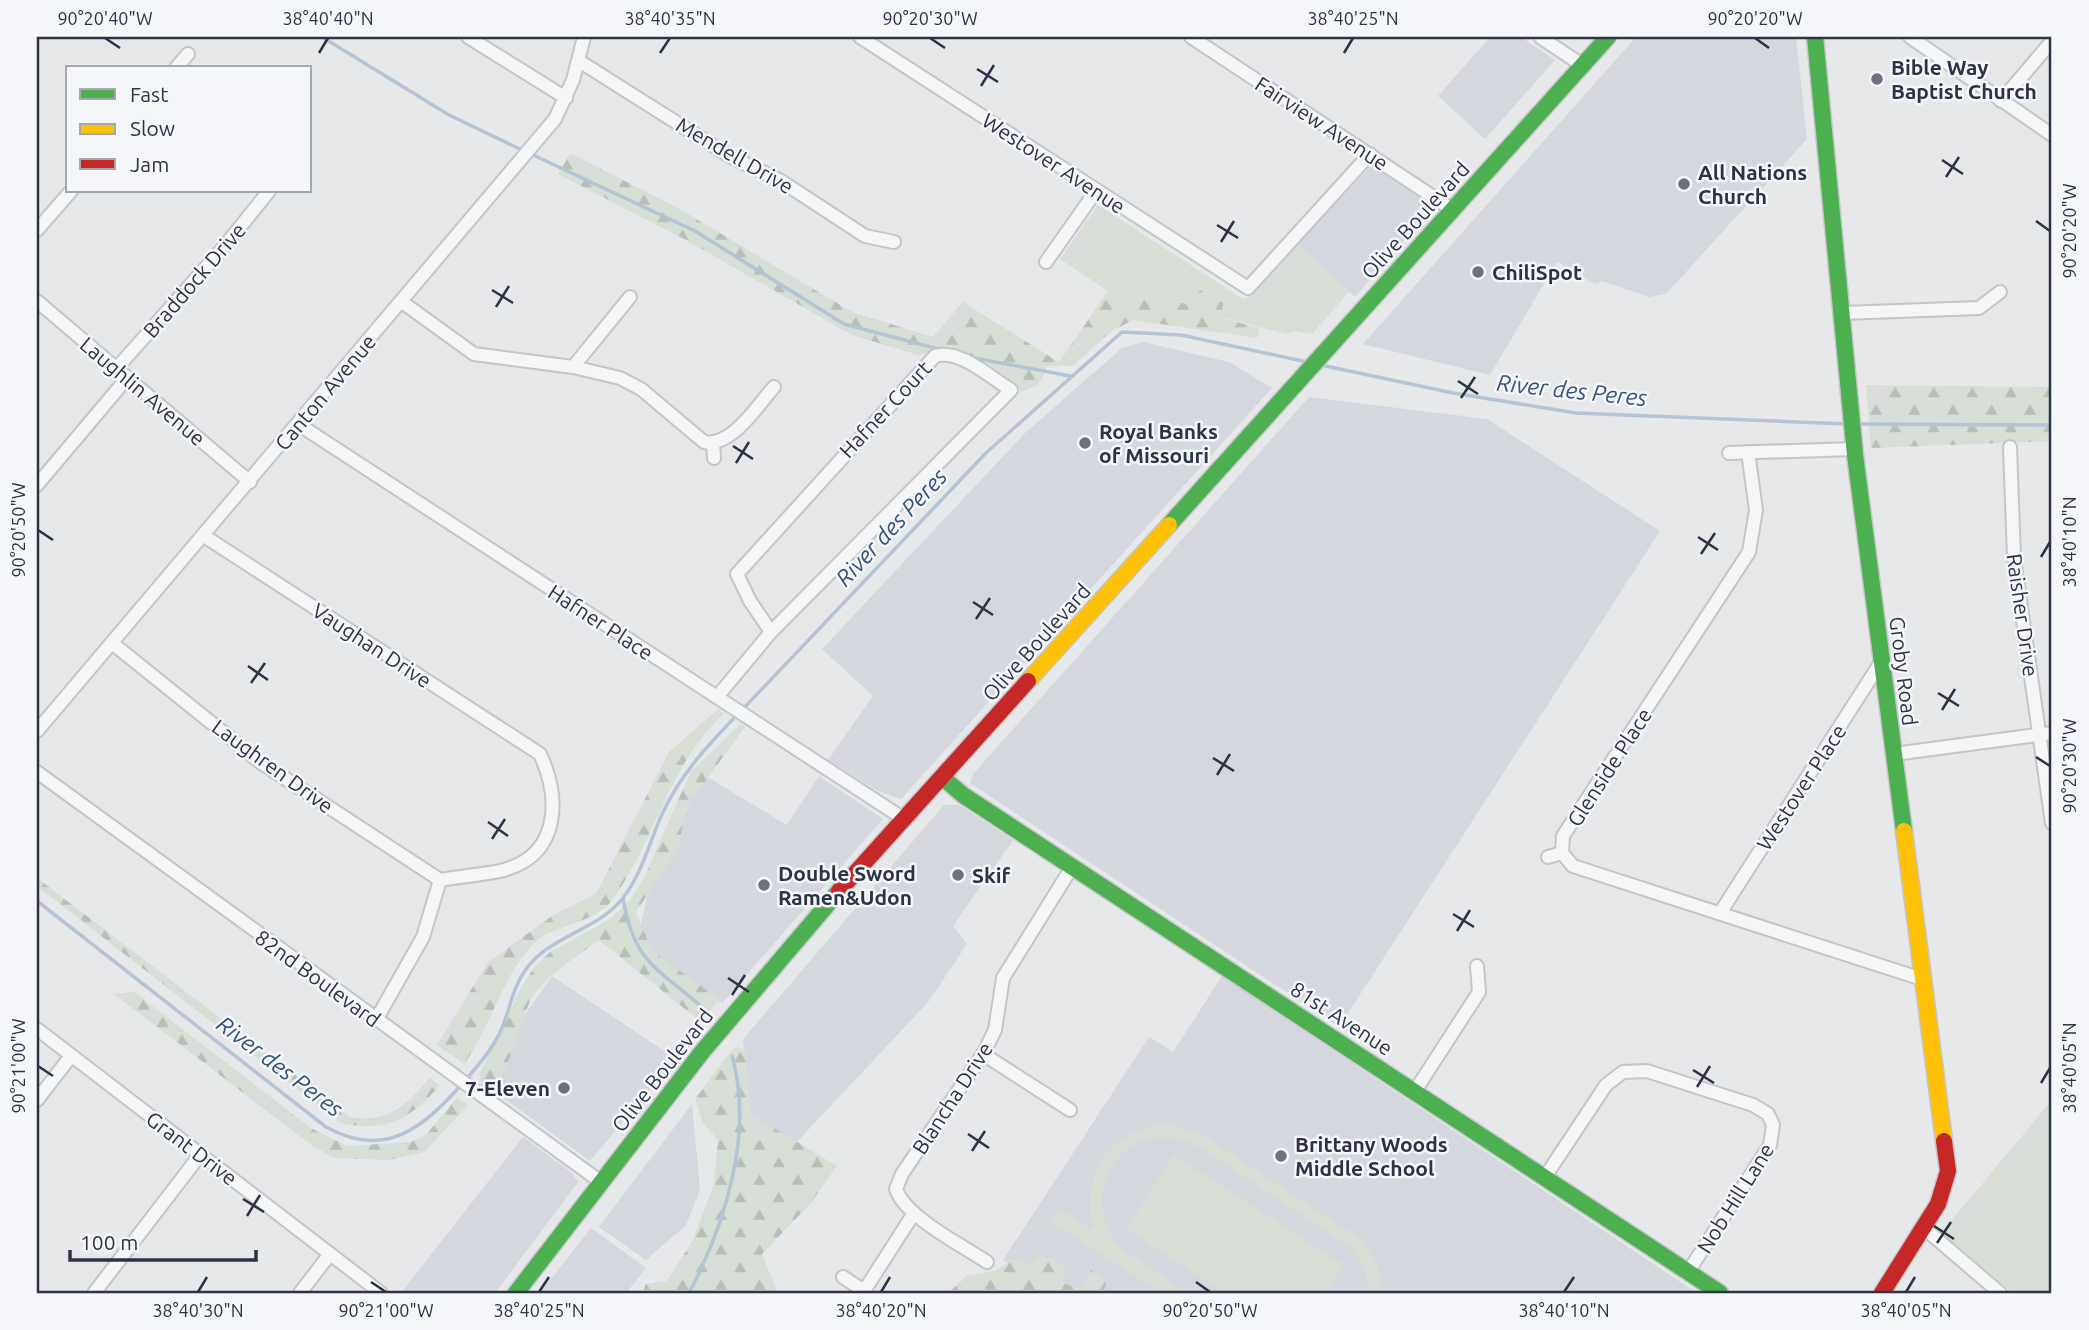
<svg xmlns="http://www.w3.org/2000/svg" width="2089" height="1330" viewBox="0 0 2089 1330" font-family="Ubuntu,sans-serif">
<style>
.built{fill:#d4d7dd}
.green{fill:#d6ded6}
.forest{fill:url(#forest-firs)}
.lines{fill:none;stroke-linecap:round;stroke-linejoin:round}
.stream{stroke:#b4c4d5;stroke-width:3.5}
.street-casing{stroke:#c4c6c8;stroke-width:16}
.fast-casing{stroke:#c4c6c8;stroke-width:19}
.slow-casing{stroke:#c4c6c8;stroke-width:19}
.jam-casing{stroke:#c4c6c8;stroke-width:19}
.street{stroke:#f5f6f7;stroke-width:12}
.fast{stroke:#4caf50;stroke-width:16}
.slow{stroke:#ffc107;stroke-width:16}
.jam{stroke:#c62828;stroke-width:16}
.ticks{fill:none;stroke:#2b3445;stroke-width:2.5}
.poi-dot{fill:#6c737f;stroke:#f4f6f9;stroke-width:2.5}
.labels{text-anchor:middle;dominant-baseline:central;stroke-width:5;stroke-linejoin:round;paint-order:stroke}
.poi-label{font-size:21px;font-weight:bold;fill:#2b3445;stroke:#f4f6f9;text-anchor:start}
.street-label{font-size:21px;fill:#2b3445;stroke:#f4f6f9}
.water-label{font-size:23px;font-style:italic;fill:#34527a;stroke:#f4f6f9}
.neatline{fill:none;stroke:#2b3445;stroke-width:2.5}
.ticks-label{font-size:18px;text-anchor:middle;fill:#2b3445}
</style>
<defs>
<pattern id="forest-firs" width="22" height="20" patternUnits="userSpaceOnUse" patternTransform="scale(1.75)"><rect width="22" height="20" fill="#d6ded6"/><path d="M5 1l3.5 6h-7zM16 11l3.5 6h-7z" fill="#b8bfb9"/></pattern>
</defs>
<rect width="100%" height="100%" fill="#e6e8ea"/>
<g class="built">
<path d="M1490,37H1521L1555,60L1485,139L1438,96Z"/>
<path d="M1636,37H1796L1807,139L1666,294L1649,297L1602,281L1595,284L1557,262L1490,375L1363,344Z"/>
<path d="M1372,165L1427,201L1432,208L1355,297L1297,245Z"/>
<path d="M1143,342L1229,362L1272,388L901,799L878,791L828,760L873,696L822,649L1025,433L1122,348Z"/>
<path d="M1309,397L1487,419L1660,531L1339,1027L970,783L973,774Z"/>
<path d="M702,774L787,825L819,776L883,819L722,1003L650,954L640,928L647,897Z"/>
<path d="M944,805H959L1013,840L953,926L967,944L929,1001L793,1146L751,1116L743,1039Z"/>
<path d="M552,976L676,1059L590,1161L479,1080Z"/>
<path d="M1222,976L1697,1293H1054L1003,1260L1149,1037L1173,1052Z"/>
<path d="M692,1104L700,1190L686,1225L646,1260L599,1227Z"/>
<path d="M523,1137L571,1172L578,1182L495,1293H401Z"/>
<path d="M591,1228L646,1268L626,1293H540Z"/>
</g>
<g class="green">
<path d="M1098,205L1243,299L1252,296L1297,245L1349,292L1312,334L1296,331L1287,334L1221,317L1187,304L1108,291L1060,259Z"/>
<path d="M2052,1100V1293H2013L1941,1233Z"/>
<path d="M1173,1124L1207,1138L1361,1239L1377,1263L1383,1293H1370L1364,1267L1352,1249L1200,1148C1134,1109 1073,1184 1117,1245L1187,1293H1161L1051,1222L1059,1208L1093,1230C1080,1172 1111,1125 1173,1124Z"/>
<path d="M1174,1155L1344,1265L1326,1293H1225L1126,1229Z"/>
</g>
<g class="forest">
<path d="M570,153L678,208L852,312L933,337L963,302L1059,362L1108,291L1187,304L1200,290L1223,303L1221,318L1259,328L1257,338L1133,320L1112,331L1072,366H1047C1043,382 1037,387 1021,392L986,365L935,351L918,355L852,335L686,240L558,174Z"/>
<path d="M1866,385L2052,387V441L1871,448Z"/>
<path d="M718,709L724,713C666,768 657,839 612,900C594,925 554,923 533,944C501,978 491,1027 464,1064L437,1045L488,962L555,914L596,894L669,752Z"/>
<path d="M741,724L745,727L685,809L679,848L636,912L652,951L719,999L701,1022L599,940C576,958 540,977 528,1006C515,1036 514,1058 495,1087L479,1075L520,989L535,966L550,952L608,920L629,901L643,880L691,771Z"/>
<path d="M37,878L350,1117C388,1124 406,1105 430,1078L440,1085C411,1119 385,1133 341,1123L37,886Z"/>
<path d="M134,992L311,1128L347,1146L411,1142L427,1134L457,1097L468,1105L424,1152L389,1160L334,1158L310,1144L114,994Z"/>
<path d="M734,1047L745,1049L751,1114L837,1166L810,1204L762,1254L778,1293H642L646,1284L667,1281L693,1240L714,1184L718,1140L703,1123L695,1099Z"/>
<path d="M1038,1255L1058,1261L1066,1270L1061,1282L1079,1289L1092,1269L1106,1283L1103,1293H948L968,1275L995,1271L1016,1258L1029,1265Z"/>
</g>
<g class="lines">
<g class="stream">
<path d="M322,37L449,115L524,151"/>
<path d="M531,154L695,231L844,324L942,350"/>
<path d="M969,357L1070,376"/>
<path d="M1321,365L1453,393L1576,413L1848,424"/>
<path d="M1859,424L2052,425"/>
<path d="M742,710L986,453L1122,332L1181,335L1307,362"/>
<path d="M623,898C634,965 659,968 704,1009"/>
<path d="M37,901L326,1127C385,1160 423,1128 462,1084C477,1067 493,1049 502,1028C510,1008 513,987 526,969C551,935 597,931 623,898C642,874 650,840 663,812C681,774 708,745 737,715"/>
<path d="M689,1293C725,1225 754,1133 732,1056"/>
</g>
<g class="street-casing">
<g id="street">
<path d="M468,37L566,98"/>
<path d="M860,37L1248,288L1370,154"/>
<path d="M1191,37L1453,210"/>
<path d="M1540,37L1582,65"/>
<path d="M1910,37L2052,135"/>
<path d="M579,61L731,157L781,181L865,236L894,242"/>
<path d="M176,68L188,54"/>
<path d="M2001,101L2052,41"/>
<path d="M37,230L71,191"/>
<path d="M1046,262L1096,191"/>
<path d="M37,301L250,482"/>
<path d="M402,302L474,354L573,367L620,378L641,389L704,442C732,447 757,406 774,387"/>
<path d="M1843,313L1979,308L2000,292"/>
<path d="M573,367L630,297"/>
<path d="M117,368L224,247L269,191"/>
<path d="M298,424L904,819"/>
<path d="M713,443L714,458"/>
<path d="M2010,447L2014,558L2052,823"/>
<path d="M1748,452L1756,510L1749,552L1563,836L1562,853L1573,866L1922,979"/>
<path d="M1729,453L1854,449"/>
<path d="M37,485L128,377"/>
<path d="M204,536L540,754C560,797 561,854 504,870C484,875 461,876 440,880L423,937L376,1020"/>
<path d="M112,643L260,762L440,880"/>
<path d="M717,697L771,632L1011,390C991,378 959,348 935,356L737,574L750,601L771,632"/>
<path d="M37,731L555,119L573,80L584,37"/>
<path d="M1894,754L2052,733"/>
<path d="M37,772L601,1182"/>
<path d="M1548,857L1562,853"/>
<path d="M1720,913L1881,662"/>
<path d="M37,1029L381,1293"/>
<path d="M983,1054L1070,1110"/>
<path d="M1415,1091L1479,992L1477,966"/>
<path d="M37,1100L71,1056"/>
<path d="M1545,1177L1606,1085L1623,1072L1647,1071L1753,1105L1768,1114L1773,1125L1770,1145L1688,1272"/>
<path d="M1924,1228L2000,1293"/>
<path d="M987,1262C962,1245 905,1217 896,1189L902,1174L983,1054L995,1030L1003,978L1072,867"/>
<path d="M843,1277L864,1291L914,1213"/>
<path d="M94,1293L200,1155"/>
<path d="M300,1293L330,1254"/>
</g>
</g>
<g class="fast-casing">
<g id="fast">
<path d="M1815,37L1855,455L1904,831"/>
<path d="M1169,525L1608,37"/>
<path d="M942,777L963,795L1720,1293"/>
<path d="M516,1293L702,1052L839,891"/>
</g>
</g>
<g class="slow-casing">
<g id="slow">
<path d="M1028,681L1169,525"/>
<path d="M1904,831L1944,1141"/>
</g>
</g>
<g class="jam-casing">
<g id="jam">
<path d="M839,891L1028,681"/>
<path d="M1882,1293L1938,1204L1948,1171L1944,1141"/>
</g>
</g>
<use href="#street" class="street"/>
<use href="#fast" class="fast"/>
<use href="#slow" class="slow"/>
<use href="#jam" class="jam"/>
</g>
<path class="ticks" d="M105,38L120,48M930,38L945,48M1755,38L1769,48M319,53L328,38M660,53L670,38M1344,53L1353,38M977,69L998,82M981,86L994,65M1942,160L1963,174M1946,177L1959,157M2036,221L2050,231M1217,225L1238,238M1221,242L1234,221M492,290L513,303M496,307L509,286M1458,381L1478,394M1461,398L1475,377M733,446L753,459M736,463L749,442M38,530L53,540M1698,537L1718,550M1701,554L1715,533M2041,557L2050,542M973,602L993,615M976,619L990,598M248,666L268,680M251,683L265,663M1938,693L1959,706M1942,710L1955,689M2036,757L2050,766M1213,758L1234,771M1217,775L1230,754M488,822L508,836M492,839L505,819M1453,914L1474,927M1457,931L1470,910M728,978L749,992M732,995L745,975M38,1066L53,1076M1693,1070L1714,1083M2041,1083L2050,1068M1697,1087L1710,1066M968,1134L989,1148M972,1151L985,1131M243,1199L264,1212M247,1216L260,1195M1934,1226L1954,1239M1937,1243L1951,1222M371,1282L386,1292M1196,1282L1210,1292M198,1292L207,1277M539,1292L549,1277M881,1292L890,1277M1564,1292L1574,1277M1906,1292L1915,1277"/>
<g class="poi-dot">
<circle cx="1877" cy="79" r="7"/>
<circle cx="1684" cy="184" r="7"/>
<circle cx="1478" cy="272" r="7"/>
<circle cx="1085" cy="443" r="7"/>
<circle cx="958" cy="875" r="7"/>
<circle cx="764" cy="885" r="7"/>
<circle cx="564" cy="1088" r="7"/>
<circle cx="1281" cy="1156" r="7"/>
</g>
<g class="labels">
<g class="poi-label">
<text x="1891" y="67">Bible Way<tspan x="1891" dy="24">Baptist Church</tspan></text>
<text x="1698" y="172">All Nations<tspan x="1698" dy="24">Church</tspan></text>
<text x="1492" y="272">ChiliSpot</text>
<text x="1099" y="431">Royal Banks<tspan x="1099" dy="24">of Missouri</tspan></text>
<text x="778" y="873">Double Sword<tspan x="778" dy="24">Ramen&amp;Udon</tspan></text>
<text x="972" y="875">Skif</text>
<text x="550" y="1088" text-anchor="end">7-Eleven</text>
<text x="1295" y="1144">Brittany Woods<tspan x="1295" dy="24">Middle School</tspan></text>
</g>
<g class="street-label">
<text transform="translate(1322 123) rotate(33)">Fairview Avenue</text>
<text transform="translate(735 155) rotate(30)">Mendell Drive</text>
<text transform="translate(1054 163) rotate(33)">Westover Avenue</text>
<text transform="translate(1415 220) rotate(-48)">Olive Boulevard</text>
<text transform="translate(194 280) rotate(-49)">Braddock Drive</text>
<text transform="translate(143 391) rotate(40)">Laughlin Avenue</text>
<text transform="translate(325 392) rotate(-50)">Canton Avenue</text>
<text transform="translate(885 409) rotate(-47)">Hafner Court</text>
<text transform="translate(2023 615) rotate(82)">Raisher Drive</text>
<text transform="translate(601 622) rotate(33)">Hafner Place</text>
<text transform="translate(1036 642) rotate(-48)">Olive Boulevard</text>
<text transform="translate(372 645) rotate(33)">Vaughan Drive</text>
<text transform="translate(1904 671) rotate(83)">Groby Road</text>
<text transform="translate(273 766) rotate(36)">Laughren Drive</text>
<text transform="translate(1609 767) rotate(-57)">Glenside Place</text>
<text transform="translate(1801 787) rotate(-57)">Westover Place</text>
<text transform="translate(318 978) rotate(36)">82nd Boulevard</text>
<text transform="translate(1342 1018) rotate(33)">81st Avenue</text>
<text transform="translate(662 1070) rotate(-52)">Olive Boulevard</text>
<text transform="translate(952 1098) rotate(-57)">Blancha Drive</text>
<text transform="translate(192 1148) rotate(37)">Grant Drive</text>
<text transform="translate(1735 1198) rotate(-58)">Nob Hill Lane</text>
</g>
<g class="water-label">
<text transform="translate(1572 390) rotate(6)">River des Peres</text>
<text transform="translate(891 527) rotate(-47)">River des Peres</text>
<text transform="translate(280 1066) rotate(37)">River des Peres</text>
</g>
</g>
<rect width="2089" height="1330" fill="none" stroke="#f4f6f9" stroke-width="77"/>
<rect x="66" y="66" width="245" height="126" fill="#f4f6f9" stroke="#a4a8b1" stroke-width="2"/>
<rect x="80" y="89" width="35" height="10" fill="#4caf50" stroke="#a4a8b1" stroke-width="2"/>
<text x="130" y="102" font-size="21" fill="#2b3445">Fast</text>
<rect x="80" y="124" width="35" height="10" fill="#ffc107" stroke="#a4a8b1" stroke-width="2"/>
<text x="130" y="136" font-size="21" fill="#2b3445">Slow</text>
<rect x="80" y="159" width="35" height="10" fill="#c62828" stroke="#a4a8b1" stroke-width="2"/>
<text x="130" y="172" font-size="21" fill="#2b3445">Jam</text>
<path d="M70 1250v10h186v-10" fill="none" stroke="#2b3445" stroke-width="3.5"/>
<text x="80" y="1250" font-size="21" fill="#2b3445" stroke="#f4f6f9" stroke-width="5" paint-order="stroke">100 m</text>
<rect x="38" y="38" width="2012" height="1254" class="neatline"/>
<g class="ticks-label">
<text x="105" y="25">90°20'40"W</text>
<text x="328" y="25">38°40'40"N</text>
<text x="670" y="25">38°40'35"N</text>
<text x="930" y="25">90°20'30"W</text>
<text x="1353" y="25">38°40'25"N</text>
<text x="1755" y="25">90°20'20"W</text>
<text transform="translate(2070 231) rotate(-90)" y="6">90°20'20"W</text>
<text transform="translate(19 530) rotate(-90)" y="6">90°20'50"W</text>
<text transform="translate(2070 542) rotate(-90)" y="6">38°40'10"N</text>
<text transform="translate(2070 766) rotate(-90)" y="6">90°20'30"W</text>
<text transform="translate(19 1066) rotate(-90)" y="6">90°21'00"W</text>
<text transform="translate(2070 1068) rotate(-90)" y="6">38°40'05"N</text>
<text x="198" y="1317">38°40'30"N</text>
<text x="386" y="1317">90°21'00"W</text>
<text x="539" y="1317">38°40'25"N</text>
<text x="881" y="1317">38°40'20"N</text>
<text x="1210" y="1317">90°20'50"W</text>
<text x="1564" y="1317">38°40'10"N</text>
<text x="1906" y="1317">38°40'05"N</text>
</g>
</svg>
